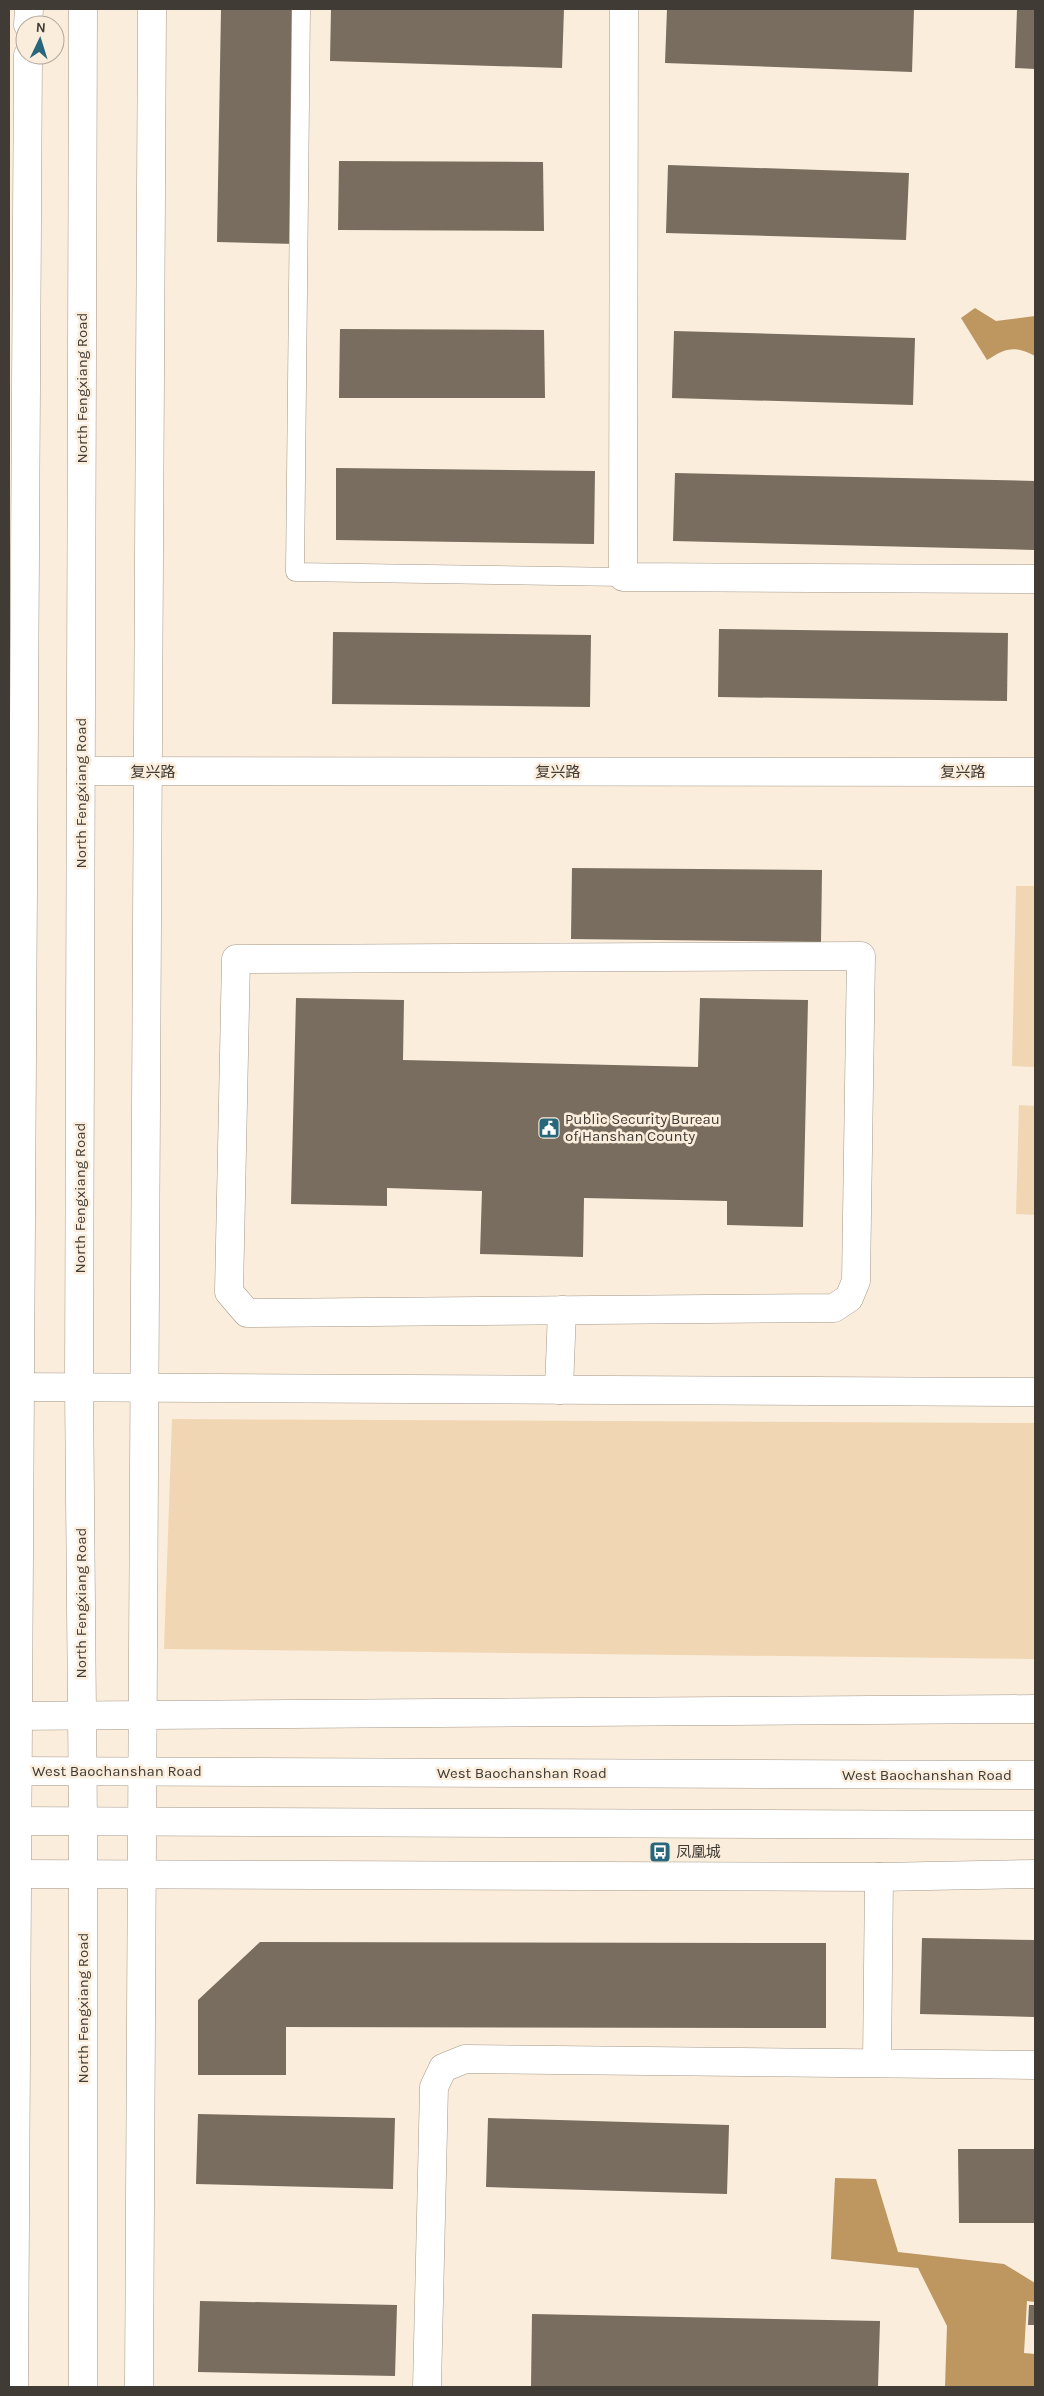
<svg xmlns="http://www.w3.org/2000/svg" width="1044" height="2396" viewBox="0 0 1044 2396" font-family="Karla,'Noto Sans SC',sans-serif">
<style>
.green{fill:#f1d6b4}
.water{fill:#bd9660}
.building{fill:#786d5e}
.lines{fill:none;stroke-linecap:round;stroke-linejoin:round}
.service-casing{stroke:#a49889;stroke-width:19}
.minor-casing{stroke:#a49889;stroke-width:29}
.tertiary-casing{stroke:#a49889;stroke-width:29}
.secondary-casing{stroke:#a49889;stroke-width:29}
.service{stroke:#fff;stroke-width:18}
.minor{stroke:#fff;stroke-width:28}
.tertiary{stroke:#fff;stroke-width:28}
.secondary{stroke:#fff;stroke-width:28}
.labels{text-anchor:middle;dominant-baseline:central;stroke-width:5;stroke-linejoin:round;paint-order:stroke}
.street-label{font-size:15px;fill:#403b35;stroke:#faeddc}
.poi-label{font-size:15px;fill:#403b35;stroke:#faeddc;text-anchor:start}
</style>
<rect width="100%" height="100%" fill="#faeddc"/>
<g class="green">
<path d="M1016,886H1035V1067L1012,1066Z"/>
<path d="M1019,1105L1035,1106V1215L1016,1214Z"/>
<path d="M172,1419L1035,1423V1659L164,1649Z"/>
</g>
<g class="water">
<path d="M975,308L996,321L1035,316V356C1014,345 1006,348 987,360L961,318Z"/>
<path d="M835,2178L876,2179L898,2252L1004,2264L1035,2283V2302L1027,2301L1024,2353L1035,2354V2387H945L947,2326L918,2268L831,2259Z"/>
</g>
<g class="building">
<path d="M221,9H300L296,244L217,242Z"/>
<path d="M331,9H564L562,68L330,61Z"/>
<path d="M667,9H914L912,72L665,63Z"/>
<path d="M1017,9H1035V69L1015,68Z"/>
<path d="M339,161L543,162L544,231L338,230Z"/>
<path d="M668,165L909,173L906,240L666,233Z"/>
<path d="M340,329L544,330L545,398H339Z"/>
<path d="M674,331L915,338L913,405L672,398Z"/>
<path d="M336,468L595,471L594,544L336,540Z"/>
<path d="M675,473L1035,481V550L673,541Z"/>
<path d="M719,629L1008,633L1007,701L718,697Z"/>
<path d="M333,632L591,635L590,707L332,704Z"/>
<path d="M572,868L822,870L821,942L571,939Z"/>
<path d="M296,998L404,1000L403,1060L698,1067L700,998L808,1000L803,1227L727,1225V1201L584,1198L583,1257L480,1254L482,1191L387,1188V1206L291,1204Z"/>
<path d="M922,1938L1035,1940V2017L920,2014Z"/>
<path d="M260,1942L826,1943V2028L286,2027V2075H198V2000Z"/>
<path d="M198,2114L395,2118L393,2189L196,2184Z"/>
<path d="M488,2118L729,2125L727,2194L486,2187Z"/>
<path d="M958,2149H1035V2223H959Z"/>
<path d="M200,2301L397,2305L395,2376L198,2372Z"/>
<path d="M1029,2305H1035V2325H1028Z"/>
<path d="M532,2314L880,2321L878,2387H531Z"/>
</g>
<g class="lines">
<g class="service-casing">
<path id="service" d="M301,9L295,572L623,577"/>
</g>
<g class="minor-casing">
<g id="minor">
<path d="M624,9L623,577L1035,579"/>
<path d="M28,25L29,9"/>
<path d="M861,956L856,1281L849,1298L834,1308L247,1313L229,1292L236,959Z"/>
<path d="M9,1387L1035,1392"/>
<path d="M559,1390L562,1310"/>
<path d="M9,1716L1035,1709"/>
<path d="M9,1874L879,1877L1035,1874"/>
<path d="M877,2063L879,1877"/>
<path d="M14,2387L28,55"/>
<path d="M139,2387L152,9"/>
<path d="M427,2387L434,2087L443,2068L465,2059L1035,2065"/>
</g>
</g>
<g class="tertiary-casing">
<path id="tertiary" d="M81,771L1035,772"/>
</g>
<g class="secondary-casing">
<g id="secondary">
<path d="M9,1771L1035,1775"/>
<path d="M9,1821L1035,1825"/>
<path d="M83,2387V1821L79,1388L83,9"/>
</g>
</g>
<use href="#service" class="service"/>
<use href="#minor" class="minor"/>
<use href="#tertiary" class="tertiary"/>
<use href="#secondary" class="secondary"/>
</g>
<defs>
<g id="civic-square" transform="scale(1.125)"><rect x="-9" y="-9" width="18" height="18" rx="4" fill="#27667b" stroke="#faeddc"/><path d="M-.6-6.5H3V-4.5H.6V-3L4-1V1h2V6H-6V1h2V-1L-.6-3ZM-1.2 2.5V6h2.4V2.5Z" fill="#fff"/></g>
<g id="bus-square" transform="scale(1.125)"><rect x="-9" y="-9" width="18" height="18" rx="4" fill="#27667b" stroke="#faeddc"/><path d="M-5-6H5V4H4V6H2V4H-2V6H-4V4H-5ZM-3.5-4V0h7V-4ZM-3.5 1.2v1.5H-2V1.2ZM2 1.2v1.5H3.5V1.2Z" fill="#fff"/></g>
</defs>
<g fill-rule="evenodd">
<use href="#civic-square" x="549" y="1128"/>
<use href="#bus-square" x="660" y="1852"/>
</g>
<g class="labels">
<g class="street-label">
<text transform="translate(82 388) rotate(-90)">North Fengxiang Road</text>
<text x="153" y="772">复兴路</text>
<text x="558" y="772">复兴路</text>
<text x="963" y="772">复兴路</text>
<text transform="translate(81 793) rotate(-90)">North Fengxiang Road</text>
<text transform="translate(80 1198) rotate(-90)">North Fengxiang Road</text>
<text transform="translate(81 1603) rotate(-90)">North Fengxiang Road</text>
<text x="117" y="1771">West Baochanshan Road</text>
<text x="522" y="1773">West Baochanshan Road</text>
<text x="927" y="1775">West Baochanshan Road</text>
<text transform="translate(83 2008) rotate(-90)">North Fengxiang Road</text>
</g>
<g class="poi-label">
<text x="565" y="1119">Public Security Bureau<tspan x="565" dy="17">of Hanshan County</tspan></text>
<text x="676" y="1852">凤凰城</text>
</g>
</g>
<rect width="1044" height="2396" fill="none" stroke="#403b35" stroke-width="20"/>
<g transform="translate(40 40) rotate(4)"><circle r="24" fill="#faeddc" stroke="#b0a699"/>
<path d="M0-4L9 19L0 12L-9 19Z" fill="#27667b"/>
<text y="-8" font-size="14" font-weight="bold" text-anchor="middle" fill="#403b35">N</text>
</g>
</svg>
